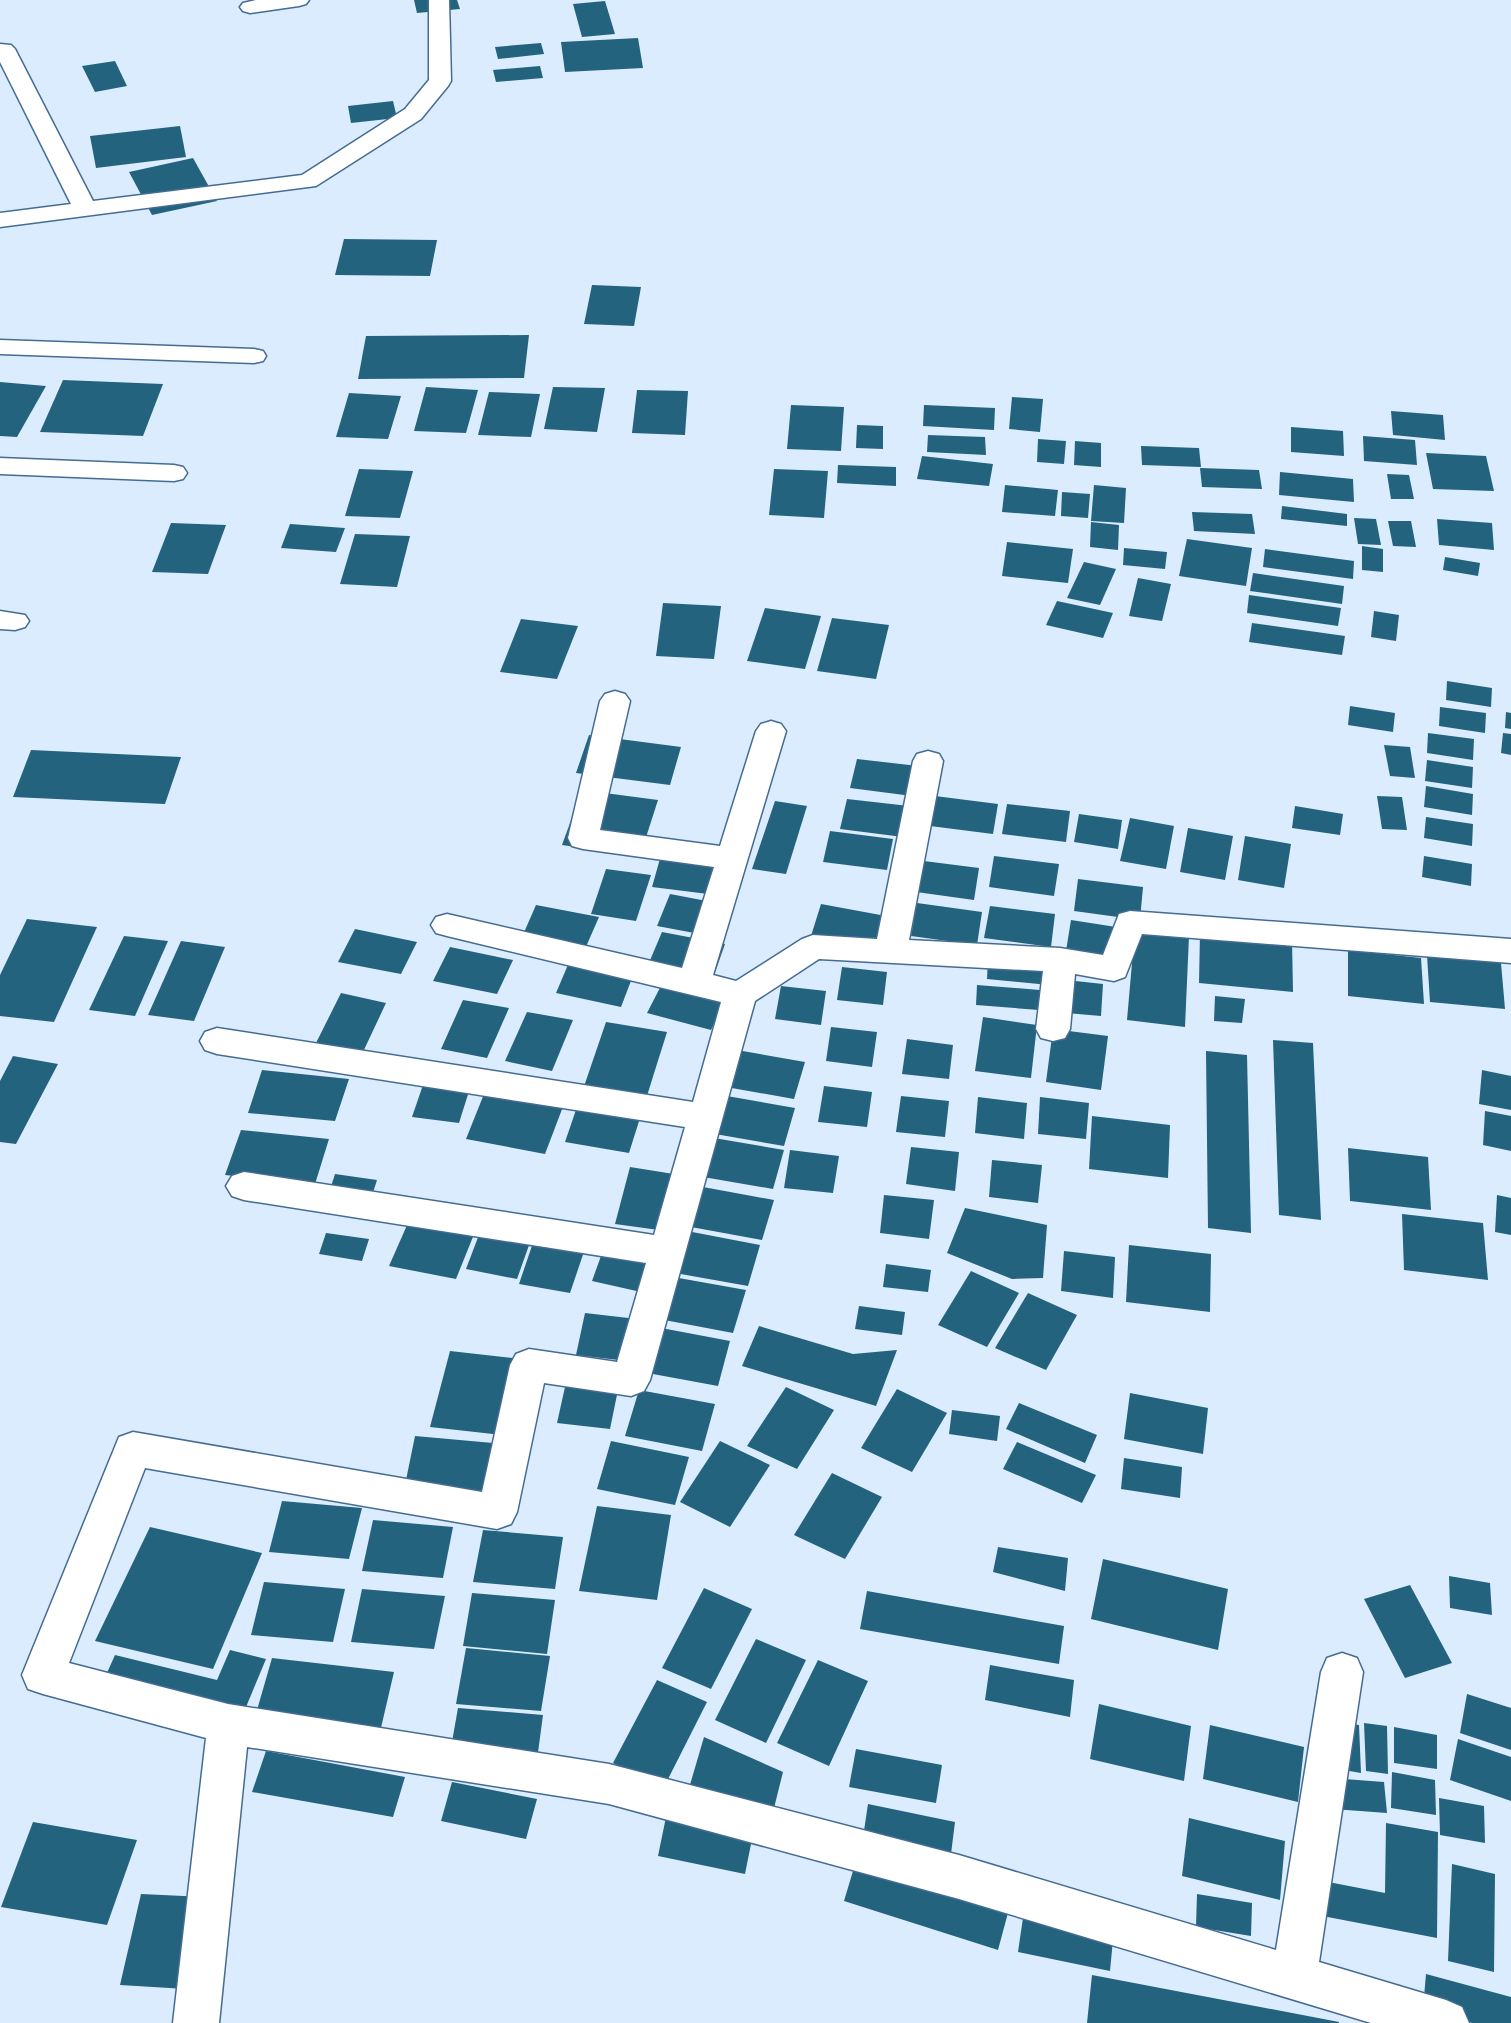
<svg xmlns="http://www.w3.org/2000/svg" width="1511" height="2023" viewBox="0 0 1511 2023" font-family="'IBM Plex Serif',serif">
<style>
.building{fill:#23637e}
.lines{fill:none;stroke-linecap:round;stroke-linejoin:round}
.minor-casing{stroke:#446c93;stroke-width:3}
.minor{fill:#fff;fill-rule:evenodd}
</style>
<rect width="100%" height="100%" fill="#dbecfe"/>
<g class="building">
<path d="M414,0H457L460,9L417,13Z"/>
<path d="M605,1L615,34L582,37L573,4Z"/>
<path d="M638,38L643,68L565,72L561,42Z"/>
<path d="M541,43L544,54L498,59L495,47Z"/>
<path d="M115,61L127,86L95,92L82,66Z"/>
<path d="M540,66L543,78L496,82L493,70Z"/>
<path d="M393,101L397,118L351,123L348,106Z"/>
<path d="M180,126L186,157L96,168L90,136Z"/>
<path d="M193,158L217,201L152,215L129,172Z"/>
<path d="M344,239L437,240L430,276L335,275Z"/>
<path d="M592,285L641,287L634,326L584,324Z"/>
<path d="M529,335L524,378L358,379L366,336Z"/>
<path d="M63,380L163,384L143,436L40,432Z"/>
<path d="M0,382L46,386L17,437L0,436Z"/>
<path d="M426,387L478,390L466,433L414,431Z"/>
<path d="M553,387L605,388L597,432L544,429Z"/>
<path d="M637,390L688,391L685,435L632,433Z"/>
<path d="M489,392L540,394L531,437L478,435Z"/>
<path d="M349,393L401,396L388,439L336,437Z"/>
<path d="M1012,397L1043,399L1040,432L1009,429Z"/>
<path d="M791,405L844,407L841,451L787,449Z"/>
<path d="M924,405L995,408L994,430L923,426Z"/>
<path d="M1391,411L1443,415L1445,440L1393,435Z"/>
<path d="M857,425L883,426V449L856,448Z"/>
<path d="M1291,427L1343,431L1344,456L1291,452Z"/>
<path d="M928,435L985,437L986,455L927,452Z"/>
<path d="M1363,436L1415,440L1417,465L1364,461Z"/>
<path d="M1038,439L1066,441L1064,464L1037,462Z"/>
<path d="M1075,441L1101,443V467L1074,465Z"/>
<path d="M1141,446L1199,448L1201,467L1142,465Z"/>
<path d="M1426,453L1486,456L1494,491L1433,489Z"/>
<path d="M922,456L993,464L989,486L917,479Z"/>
<path d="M838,465L896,467V486L837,483Z"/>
<path d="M1200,468L1259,470L1262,489L1202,487Z"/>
<path d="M359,469L413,471L400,518L345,516Z"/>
<path d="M774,469L828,471L824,518L769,515Z"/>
<path d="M1280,472L1353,479L1354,502L1279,495Z"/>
<path d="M1387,474L1409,475L1414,499H1391Z"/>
<path d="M1005,485L1058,490L1055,516L1002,512Z"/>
<path d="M1094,485L1126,488L1124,523L1091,521Z"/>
<path d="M1062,492L1090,494L1088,518L1061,516Z"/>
<path d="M1282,506L1347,514V526L1281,519Z"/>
<path d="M1192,512L1252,514L1255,534L1194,531Z"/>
<path d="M1354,518L1376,519L1381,545L1358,544Z"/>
<path d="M1437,519L1492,523L1494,550L1439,545Z"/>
<path d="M1388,521H1411L1416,547L1393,546Z"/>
<path d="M1091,522L1119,525L1118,550L1090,547Z"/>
<path d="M171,523L226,525L208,574L152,572Z"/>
<path d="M290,524L345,528L336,552L281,548Z"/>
<path d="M355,534L410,536L397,587L340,584Z"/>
<path d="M1187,539L1252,548L1246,586L1179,576Z"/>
<path d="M1007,542L1073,549L1068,583L1002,576Z"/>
<path d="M1362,546L1383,549V572L1362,570Z"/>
<path d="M1124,548L1167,552L1165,569L1123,565Z"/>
<path d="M1265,549L1354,561L1353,579L1263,567Z"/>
<path d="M1445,557L1480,563L1478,576L1443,570Z"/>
<path d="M1084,562L1116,569L1100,605L1067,598Z"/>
<path d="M1253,573L1344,586L1342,604L1250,591Z"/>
<path d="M1138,578L1171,584L1162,621L1129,616Z"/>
<path d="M1249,595L1341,608L1338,626L1247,613Z"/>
<path d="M1057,601L1113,613L1103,638L1046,625Z"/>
<path d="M663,603L721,606L714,659L656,656Z"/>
<path d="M765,608L821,616L805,669L747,661Z"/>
<path d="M1374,611L1399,615L1396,641L1371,637Z"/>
<path d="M832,618L889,625L876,679L817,671Z"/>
<path d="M521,619L578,626L557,679L500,672Z"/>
<path d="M1252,623L1345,636L1342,655L1249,642Z"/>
<path d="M1447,681L1492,688L1491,707L1446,700Z"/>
<path d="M1350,706L1395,713L1393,732L1348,725Z"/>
<path d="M1440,707L1486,713L1485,733L1439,726Z"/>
<path d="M1506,712L1511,713V729L1505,728Z"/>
<path d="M1428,733L1474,739L1473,760L1427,753Z"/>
<path d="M1503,733L1511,734V755L1501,753Z"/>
<path d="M589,735L681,747L670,785L576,773Z"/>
<path d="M1384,745L1410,747L1415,778L1390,776Z"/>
<path d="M31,750L181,757L165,804L13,797Z"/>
<path d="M857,759L918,766L912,796L850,788Z"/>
<path d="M1427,760L1473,767L1472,788L1425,781Z"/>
<path d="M1426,786L1473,794L1472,815L1424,807Z"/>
<path d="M582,790L658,800L640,856L562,845Z"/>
<path d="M935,796L998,804L993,834L930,826Z"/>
<path d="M1377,796L1402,797L1407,830L1382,829Z"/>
<path d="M847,799L909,806L903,837L840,829Z"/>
<path d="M775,801L807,806L786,874L752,869Z"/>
<path d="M1007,804L1070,811L1066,842L1002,834Z"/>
<path d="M1295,806L1343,814L1340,835L1292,828Z"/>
<path d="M1079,814L1122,820L1118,849L1074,842Z"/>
<path d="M1426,817L1473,824L1472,846L1424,838Z"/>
<path d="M1130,818L1174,826L1166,869L1120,861Z"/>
<path d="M1188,828L1233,836L1225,880L1180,872Z"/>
<path d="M830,831L893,839L887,870L823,862Z"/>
<path d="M1245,836L1291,844L1284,888L1238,880Z"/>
<path d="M661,855L724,863L716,895L652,887Z"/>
<path d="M994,856L1059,864L1054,896L989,887Z"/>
<path d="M1424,856L1472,864L1471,886L1422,877Z"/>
<path d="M916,860L979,868L974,900L909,891Z"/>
<path d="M606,869L651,875L636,921L591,914Z"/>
<path d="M1078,879L1143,887L1140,920L1074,911Z"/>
<path d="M670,894L733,906L721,938L657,926Z"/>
<path d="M917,903L982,912L977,945L911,936Z"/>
<path d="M821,904L886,916L875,948L811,936Z"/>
<path d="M536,905L599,917L585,949L522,937Z"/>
<path d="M990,906L1055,914L1051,947L984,938Z"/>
<path d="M27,919L97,927L54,1022L0,1016V975Z"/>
<path d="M1071,920L1116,927L1111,958L1066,951Z"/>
<path d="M355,929L417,942L401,974L338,962Z"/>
<path d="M1135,929L1189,936L1185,1027L1127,1020Z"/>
<path d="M662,932L725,944L713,978L648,965Z"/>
<path d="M1200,933L1292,941L1293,992L1199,983Z"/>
<path d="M124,936L168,941L135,1016L89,1010Z"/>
<path d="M181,941L225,947L194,1021L148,1015Z"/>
<path d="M450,947L513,960L497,994L433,981Z"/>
<path d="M1348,950L1421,958L1424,1004L1348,996Z"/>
<path d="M1427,955L1501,963L1505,1009L1430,1002Z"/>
<path d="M988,959L1050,964L1049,985L987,979Z"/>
<path d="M570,960L634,973L621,1007L556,993Z"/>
<path d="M842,967L887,972L883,1005L837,1000Z"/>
<path d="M1057,979L1103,984L1101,1016L1055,1012Z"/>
<path d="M664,980L727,997L711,1030L647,1013Z"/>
<path d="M977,985L1040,990L1039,1010L976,1005Z"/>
<path d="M781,986L826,991L821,1025L775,1019Z"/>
<path d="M341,993L386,1003L363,1052L316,1043Z"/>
<path d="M1215,996L1245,999L1242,1023L1214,1021Z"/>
<path d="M463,1000L509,1008L487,1058L441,1049Z"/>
<path d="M527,1012L573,1020L552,1071L505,1061Z"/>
<path d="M983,1017L1037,1025L1031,1078L975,1071Z"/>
<path d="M606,1022L667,1032L629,1153L565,1142Z"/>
<path d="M831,1027L877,1032L872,1067L826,1061Z"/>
<path d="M1053,1029L1108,1036L1101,1090L1046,1082Z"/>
<path d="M907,1039L953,1045L949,1079L902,1074Z"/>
<path d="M1273,1040L1313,1043L1321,1220L1279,1215Z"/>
<path d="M737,1050L805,1062L794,1099L726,1087Z"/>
<path d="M1206,1051L1247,1055L1251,1233L1208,1228Z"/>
<path d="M13,1056L58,1064L16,1144L0,1142V1081Z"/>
<path d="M262,1070L349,1079L335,1121L248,1113Z"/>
<path d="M1482,1070L1511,1076V1110L1479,1104Z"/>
<path d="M424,1082L470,1088L459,1123L412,1117Z"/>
<path d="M824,1086L872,1092L867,1127L818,1122Z"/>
<path d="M486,1089L564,1104L545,1154L466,1139Z"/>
<path d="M727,1096L795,1108L784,1146L715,1134Z"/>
<path d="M901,1096L949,1101L945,1137L896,1132Z"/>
<path d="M978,1097L1027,1103L1024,1139L975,1133Z"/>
<path d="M1040,1097L1089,1103L1086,1139L1038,1134Z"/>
<path d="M1485,1111L1511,1116V1151L1483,1145Z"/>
<path d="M1092,1116L1170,1125L1168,1178L1089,1169Z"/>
<path d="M241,1130L329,1139L315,1184L225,1175Z"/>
<path d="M714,1138L784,1150L773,1189L703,1177Z"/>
<path d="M911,1147L959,1152L955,1191L906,1184Z"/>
<path d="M1348,1148L1428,1157L1431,1210L1350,1201Z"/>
<path d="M790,1150L839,1156L833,1193L784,1188Z"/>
<path d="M992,1160L1042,1165L1038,1203L989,1197Z"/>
<path d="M630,1167L680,1175L666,1231L615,1224Z"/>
<path d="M335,1174L377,1180L370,1202L328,1196Z"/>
<path d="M703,1187L774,1200L762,1240L691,1227Z"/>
<path d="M884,1195L934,1200L929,1239L880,1233Z"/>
<path d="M1497,1195L1511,1198V1235L1495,1232Z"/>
<path d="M419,1198L483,1212L456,1279L389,1266Z"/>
<path d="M965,1208L1047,1225L1043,1278L1012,1279L947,1253Z"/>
<path d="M488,1211L538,1220L517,1279L466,1269Z"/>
<path d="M1402,1214L1483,1223L1488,1280L1404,1270Z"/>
<path d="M539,1225L590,1234L570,1293L519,1284Z"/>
<path d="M687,1231L760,1245L748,1286L675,1273Z"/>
<path d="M326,1233L369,1239L362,1261L319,1254Z"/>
<path d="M606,1242L655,1252L641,1292L592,1281Z"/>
<path d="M1129,1245L1211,1254L1210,1312L1126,1302Z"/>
<path d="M1064,1251L1115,1257L1113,1298L1061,1291Z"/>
<path d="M886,1264L931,1270L928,1292L883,1287Z"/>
<path d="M971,1271L1019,1293L987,1347L938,1325Z"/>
<path d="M673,1277L746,1290L733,1333L659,1319Z"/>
<path d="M1028,1293L1077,1315L1046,1370L995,1348Z"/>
<path d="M859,1306L905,1312L902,1335L855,1329Z"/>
<path d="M585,1313L637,1319L627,1361L576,1355Z"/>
<path d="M759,1326L853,1354L897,1350L876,1406L742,1366Z"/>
<path d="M656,1327L730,1341L718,1386L642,1372Z"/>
<path d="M450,1351L521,1359L502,1435L430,1427Z"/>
<path d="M567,1378L619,1385L610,1429L557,1423Z"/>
<path d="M786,1387L834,1410L797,1469L747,1446Z"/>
<path d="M897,1389L947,1413L912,1472L861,1448Z"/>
<path d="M639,1390L715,1404L702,1451L625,1436Z"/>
<path d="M1130,1393L1208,1408L1203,1454L1124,1439Z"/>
<path d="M1019,1403L1097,1435L1085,1463L1006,1429Z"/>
<path d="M952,1410L1000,1416L997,1441L949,1434Z"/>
<path d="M415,1436L493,1443L483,1492L405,1485Z"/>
<path d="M611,1441L689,1457L675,1505L597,1489Z"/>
<path d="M720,1441L770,1465L730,1527L680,1502Z"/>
<path d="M1017,1442L1096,1475L1082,1503L1003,1469Z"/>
<path d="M1124,1458L1182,1467L1180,1498L1121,1489Z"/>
<path d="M832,1473L882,1497L845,1559L794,1535Z"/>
<path d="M282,1501L362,1508L349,1559L269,1552Z"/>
<path d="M597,1506L671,1515L657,1600L579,1591Z"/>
<path d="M373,1520L453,1527L443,1578L362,1571Z"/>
<path d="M150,1527L262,1553L213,1669L95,1641Z"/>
<path d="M483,1530L563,1537L555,1589L473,1582Z"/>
<path d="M998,1547L1068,1558L1065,1591L993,1572Z"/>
<path d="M1103,1559L1228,1589L1218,1650L1091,1619Z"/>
<path d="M1449,1576L1490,1583L1492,1615L1450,1608Z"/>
<path d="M264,1582L345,1589L333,1642L251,1635Z"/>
<path d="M1410,1585L1452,1663L1405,1678L1364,1599Z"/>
<path d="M704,1588L752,1609L711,1689L662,1668Z"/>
<path d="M362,1589L445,1596L434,1649L351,1642Z"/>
<path d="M867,1591L1064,1626L1059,1664L860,1629Z"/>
<path d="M472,1593L555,1600L547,1654L463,1646Z"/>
<path d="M756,1639L806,1660L766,1743L715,1720Z"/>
<path d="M466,1648L550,1656L541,1711L456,1704Z"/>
<path d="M230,1650L266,1659L241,1719L102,1684L115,1655L217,1680Z"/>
<path d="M272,1658L394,1672L380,1732L255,1717Z"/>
<path d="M818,1660L868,1681L829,1766L777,1743Z"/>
<path d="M990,1665L1074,1680L1070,1717L985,1700Z"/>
<path d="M657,1680L707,1702L664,1787L613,1763Z"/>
<path d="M1467,1694L1511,1708V1750L1460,1733Z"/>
<path d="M1099,1704L1191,1726L1184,1781L1090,1759Z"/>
<path d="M458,1708L543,1715L537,1760L450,1753Z"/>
<path d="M1337,1722L1359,1725L1361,1773L1338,1769Z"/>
<path d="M1364,1723L1387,1726L1388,1774L1366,1771Z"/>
<path d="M1210,1725L1304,1747L1298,1802L1203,1779Z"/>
<path d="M1394,1727L1437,1735V1769L1394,1763Z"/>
<path d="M704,1737L783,1772L773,1812L687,1795Z"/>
<path d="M1458,1739L1511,1757V1801L1450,1780Z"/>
<path d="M856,1749L942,1765L936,1803L849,1787Z"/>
<path d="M266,1751L405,1777L393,1817L252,1792Z"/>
<path d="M1392,1772L1435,1780L1436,1815L1391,1808Z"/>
<path d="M1331,1778L1384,1782L1387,1813L1333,1809Z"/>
<path d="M452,1782L537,1799L526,1839L441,1821Z"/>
<path d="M1439,1798L1484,1806L1485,1843L1440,1835Z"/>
<path d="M868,1804L955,1822L950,1862L862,1844Z"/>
<path d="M666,1817L753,1834L745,1874L658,1856Z"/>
<path d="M1189,1818L1285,1841L1280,1900L1182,1876Z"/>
<path d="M33,1822L137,1840L107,1925L1,1907Z"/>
<path d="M1386,1823L1438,1832L1437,1938L1312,1914L1313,1879L1385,1893Z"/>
<path d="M856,1861L1009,1909L998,1950L844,1901Z"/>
<path d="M1452,1864L1495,1874L1494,1972L1448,1961Z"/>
<path d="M141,1894L205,1897L186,1989L120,1985Z"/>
<path d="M1197,1894L1252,1903L1251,1936L1196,1927Z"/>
<path d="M1024,1911L1114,1929L1110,1971L1018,1952Z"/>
<path d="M1426,1974L1511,1997V2023H1472L1423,2009Z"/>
<path d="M1092,1975L1339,2022V2023H1087Z"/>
</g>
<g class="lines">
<g class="minor-casing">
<g id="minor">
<path d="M256,0H309L306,4L299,6L250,13L243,11L240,7L243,3Z"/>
<path d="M429,0H449L451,81L448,86L421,119L316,186L0,227V213L71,204L0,62V44L11,45L15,49L93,201L302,175L405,109L429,80Z"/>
<path d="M0,340L254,349L263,351L266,356L263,361L254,363L0,354Z"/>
<path d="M0,458L174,465L183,467L187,473L183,479L174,481L0,474Z"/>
<path d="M0,611L25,615L29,621L25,627L15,630L0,629Z"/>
<path d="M615,691L625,694L630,701L600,830L720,846L756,731L761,724L771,721L781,724L786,731L713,975L736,981L802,939L813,935L877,939L913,761L917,754L928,751L939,754L943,761L909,940L1060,948L1103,955L1119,914L1130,911L1511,939V963L1142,934L1125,977L1114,981L1075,974L1070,1029L1065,1038L1053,1041L1041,1038L1036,1029L1043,971L819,959L755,1001L650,1380L644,1391L631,1396L544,1383L517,1512L511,1524L497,1529L145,1468L69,1663L228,1704L609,1764L959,1855L1276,1950L1321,1672L1327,1658L1342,1653L1357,1658L1363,1672L1319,1962L1446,2000L1462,2007L1469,2023H1371L959,1899L609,1804L247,1747L219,2023H173L206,1738L43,1694L28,1689L22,1675L119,1437L133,1432L482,1492L510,1365L516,1354L529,1349L617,1362L646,1263L244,1200L232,1196L226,1186L232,1176L244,1172L654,1235L685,1127L217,1054L205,1050L200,1041L205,1032L217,1028L693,1102L721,1002L447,936L436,933L431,925L436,917L447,914L682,968L714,867L583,849L572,846L568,838L600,701L605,694Z"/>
</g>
</g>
<use href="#minor" class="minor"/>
</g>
</svg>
